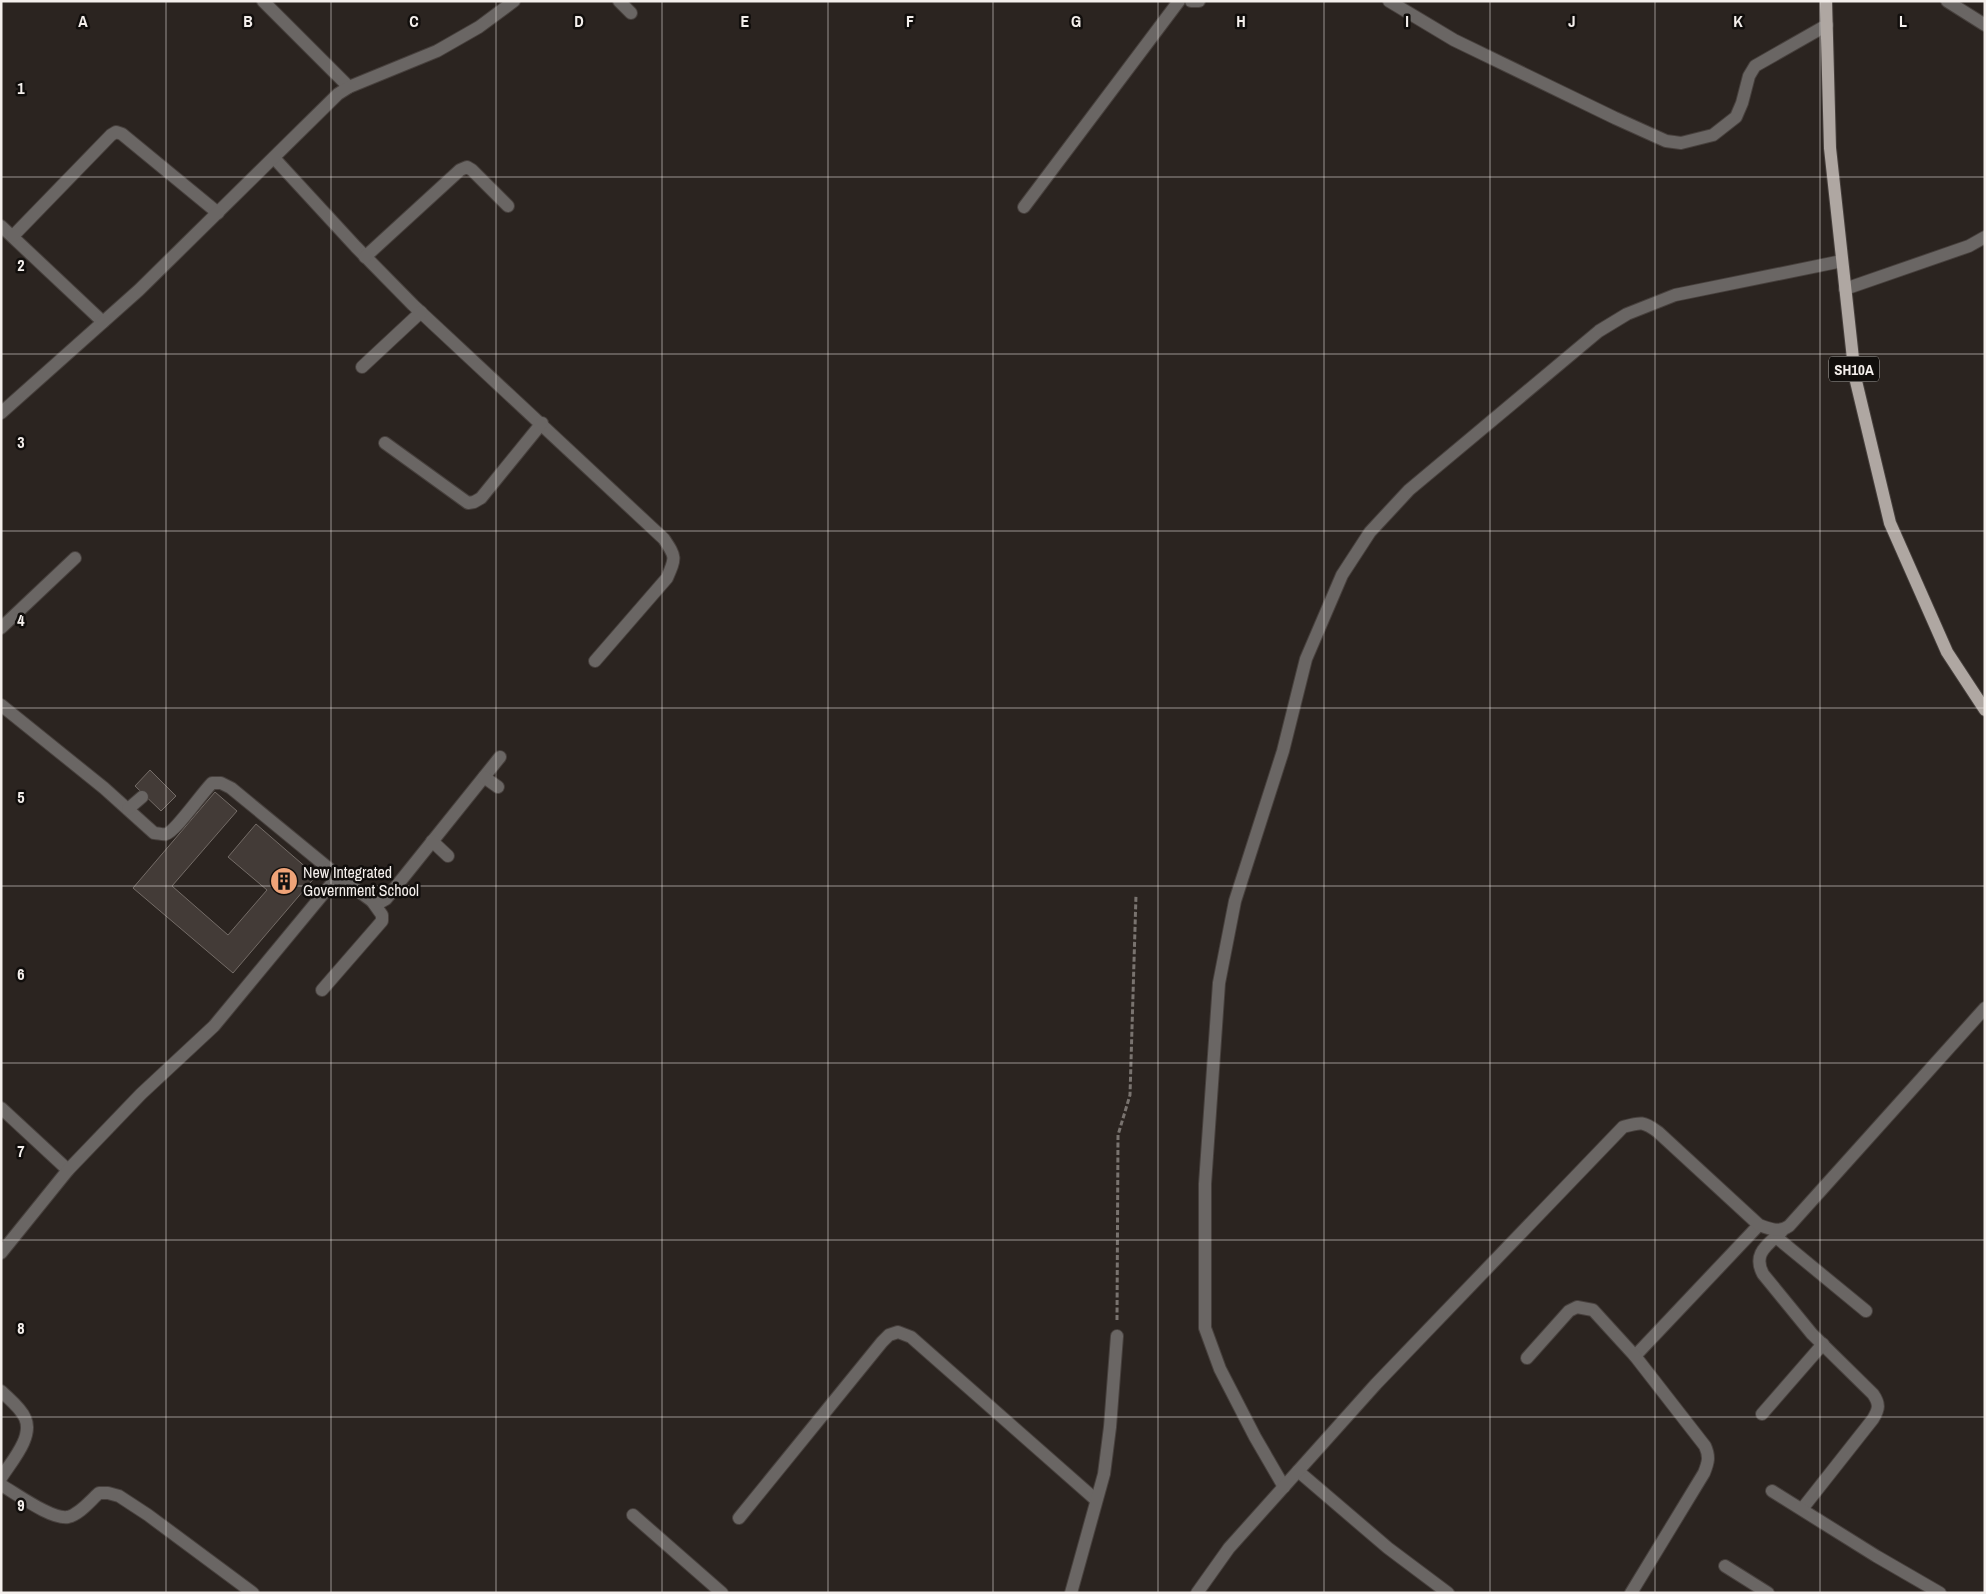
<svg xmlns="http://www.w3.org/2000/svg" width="1986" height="1594" viewBox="0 0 1986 1594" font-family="'Archivo Narrow',sans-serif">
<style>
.building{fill:#433b37;stroke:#746c67}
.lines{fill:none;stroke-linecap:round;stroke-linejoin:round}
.minor-casing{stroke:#47403d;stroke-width:14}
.major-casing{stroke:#47403d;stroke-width:14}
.path{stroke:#79736f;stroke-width:3;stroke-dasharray:5 2.5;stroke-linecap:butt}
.minor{stroke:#6a6664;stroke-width:12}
.major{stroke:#afa7a2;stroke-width:12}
.grid{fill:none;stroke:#f4efec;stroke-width:1;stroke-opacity:0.55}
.labels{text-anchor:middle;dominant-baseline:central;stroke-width:5;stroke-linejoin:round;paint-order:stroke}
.shield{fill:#110e0c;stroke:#b0aca9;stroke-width:1}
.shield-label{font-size:15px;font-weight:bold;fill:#f4efec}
.poi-label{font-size:16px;fill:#f4efec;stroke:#110e0c;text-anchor:start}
.grid-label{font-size:16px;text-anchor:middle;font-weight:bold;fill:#f4efec;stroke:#110e0c;stroke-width:5;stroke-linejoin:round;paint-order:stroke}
</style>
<rect width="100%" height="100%" fill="#2b2420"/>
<g class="building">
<path d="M150,770L176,796L161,811L135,786Z"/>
<path d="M215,792L237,811L172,886L228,935L267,890L228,857L256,824L316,876L233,973L133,888Z"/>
</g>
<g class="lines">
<g class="minor-casing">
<g id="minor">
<path d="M263,1L349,87"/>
<path d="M619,1L631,13"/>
<path d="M1191,1H1199"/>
<path d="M1389,1L1454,40L1615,118L1666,141L1681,143L1713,135L1736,117L1742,103L1749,76L1755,66L1827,25"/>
<path d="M1947,1L1985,25"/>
<path d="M274,158L356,247L413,305L664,539C676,557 676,557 667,578L595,661"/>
<path d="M1024,207L1179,1"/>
<path d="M1,226L103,322"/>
<path d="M13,236L111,135L116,132L122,134L218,213"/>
<path d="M365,257L460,170L467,167L472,170L508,206"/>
<path d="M1845,289L1969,246L1985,237"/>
<path d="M362,367L421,312"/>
<path d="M1,413L139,290L338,94L349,87L437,51L479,27L514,1"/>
<path d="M385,443L468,503L474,502L481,498L542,423"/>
<path d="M1,628L75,558"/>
<path d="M1,705L104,788L154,833C158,833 163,835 166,834C175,832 202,793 212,783H221L231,788L338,876L372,901L379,903L386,899L500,757"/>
<path d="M484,777L498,787"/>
<path d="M128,809L142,797"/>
<path d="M432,841L448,856"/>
<path d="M322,990L382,921V915L372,901"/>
<path d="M1,1108L68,1170"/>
<path d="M1782,1231C1768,1245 1752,1253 1763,1274L1812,1334L1873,1394C1880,1404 1879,1409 1873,1419L1802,1509"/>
<path d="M1776,1237L1866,1311"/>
<path d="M1,1253L68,1170L141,1094L214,1026L338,876"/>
<path d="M1635,1356L1759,1225"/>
<path d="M1527,1358L1569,1311L1577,1307L1593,1310L1635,1356L1705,1446C1710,1457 1708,1463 1704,1473L1631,1593"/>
<path d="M1,1391C9,1399 21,1408 25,1418C34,1437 11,1462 1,1478"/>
<path d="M1762,1414L1823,1344"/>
<path d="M1298,1471L1388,1548L1448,1593"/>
<path d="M1,1485C17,1494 52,1520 68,1517C80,1514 90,1501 99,1493H108L119,1496L148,1515L253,1593"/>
<path d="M1284,1487L1255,1437L1220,1369L1205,1328V1184L1219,983L1235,901L1283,751L1306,659L1342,575L1370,532L1409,490L1599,331L1627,314L1675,295L1842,261"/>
<path d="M1772,1491L1876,1556L1940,1593"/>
<path d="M633,1515L722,1593"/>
<path d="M739,1518L882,1342L889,1335L898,1332L911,1337L1096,1500"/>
<path d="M1725,1566L1768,1593"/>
<path d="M1071,1593L1104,1474L1110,1427L1117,1336"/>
<path d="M1197,1593L1229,1548L1376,1384L1623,1127C1641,1122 1643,1121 1658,1132L1759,1225C1770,1229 1779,1233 1789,1226L1985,1008"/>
</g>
</g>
<g class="major-casing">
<path id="major" d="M1826,1L1830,148L1855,377L1890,523L1947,652L1985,710"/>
</g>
<path class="path" d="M1117,1320L1118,1135L1130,1095L1136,895"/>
<use href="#minor" class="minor"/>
<use href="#major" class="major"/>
</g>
<path class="grid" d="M166,1V1593M331,1V1593M496,1V1593M662,1V1593M828,1V1593M993,1V1593M1158,1V1593M1324,1V1593M1490,1V1593M1655,1V1593M1820,1V1593M1,177H1985M1,354H1985M1,531H1985M1,708H1985M1,886H1985M1,1063H1985M1,1240H1985M1,1417H1985"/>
<defs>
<g id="building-disc" transform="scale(1.4375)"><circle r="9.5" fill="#efa378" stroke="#110e0c"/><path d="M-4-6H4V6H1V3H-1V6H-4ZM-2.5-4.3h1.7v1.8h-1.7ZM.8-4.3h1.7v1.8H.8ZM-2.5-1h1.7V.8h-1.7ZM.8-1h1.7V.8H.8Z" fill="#111"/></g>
</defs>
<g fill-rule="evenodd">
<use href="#building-disc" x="284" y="881"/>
</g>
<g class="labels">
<rect class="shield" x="1829" y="356.5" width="50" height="25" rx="4"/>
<g class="shield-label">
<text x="1854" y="369">SH10A</text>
</g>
<g class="poi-label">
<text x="303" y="872">New Integrated<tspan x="303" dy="18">Government School</tspan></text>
</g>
</g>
<g class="grid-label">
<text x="83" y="27">A</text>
<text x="248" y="27">B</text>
<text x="414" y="27">C</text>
<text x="579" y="27">D</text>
<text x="745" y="27">E</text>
<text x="910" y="27">F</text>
<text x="1076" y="27">G</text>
<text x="1241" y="27">H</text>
<text x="1407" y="27">I</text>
<text x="1572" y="27">J</text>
<text x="1738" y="27">K</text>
<text x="1903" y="27">L</text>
<text x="21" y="94">1</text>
<text x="21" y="271">2</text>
<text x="21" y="448">3</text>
<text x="21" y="626">4</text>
<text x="21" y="803">5</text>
<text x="21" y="980">6</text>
<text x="21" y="1157">7</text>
<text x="21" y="1334">8</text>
<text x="21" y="1511">9</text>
</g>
<rect width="1986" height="1594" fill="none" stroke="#f4efec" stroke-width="5"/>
</svg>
